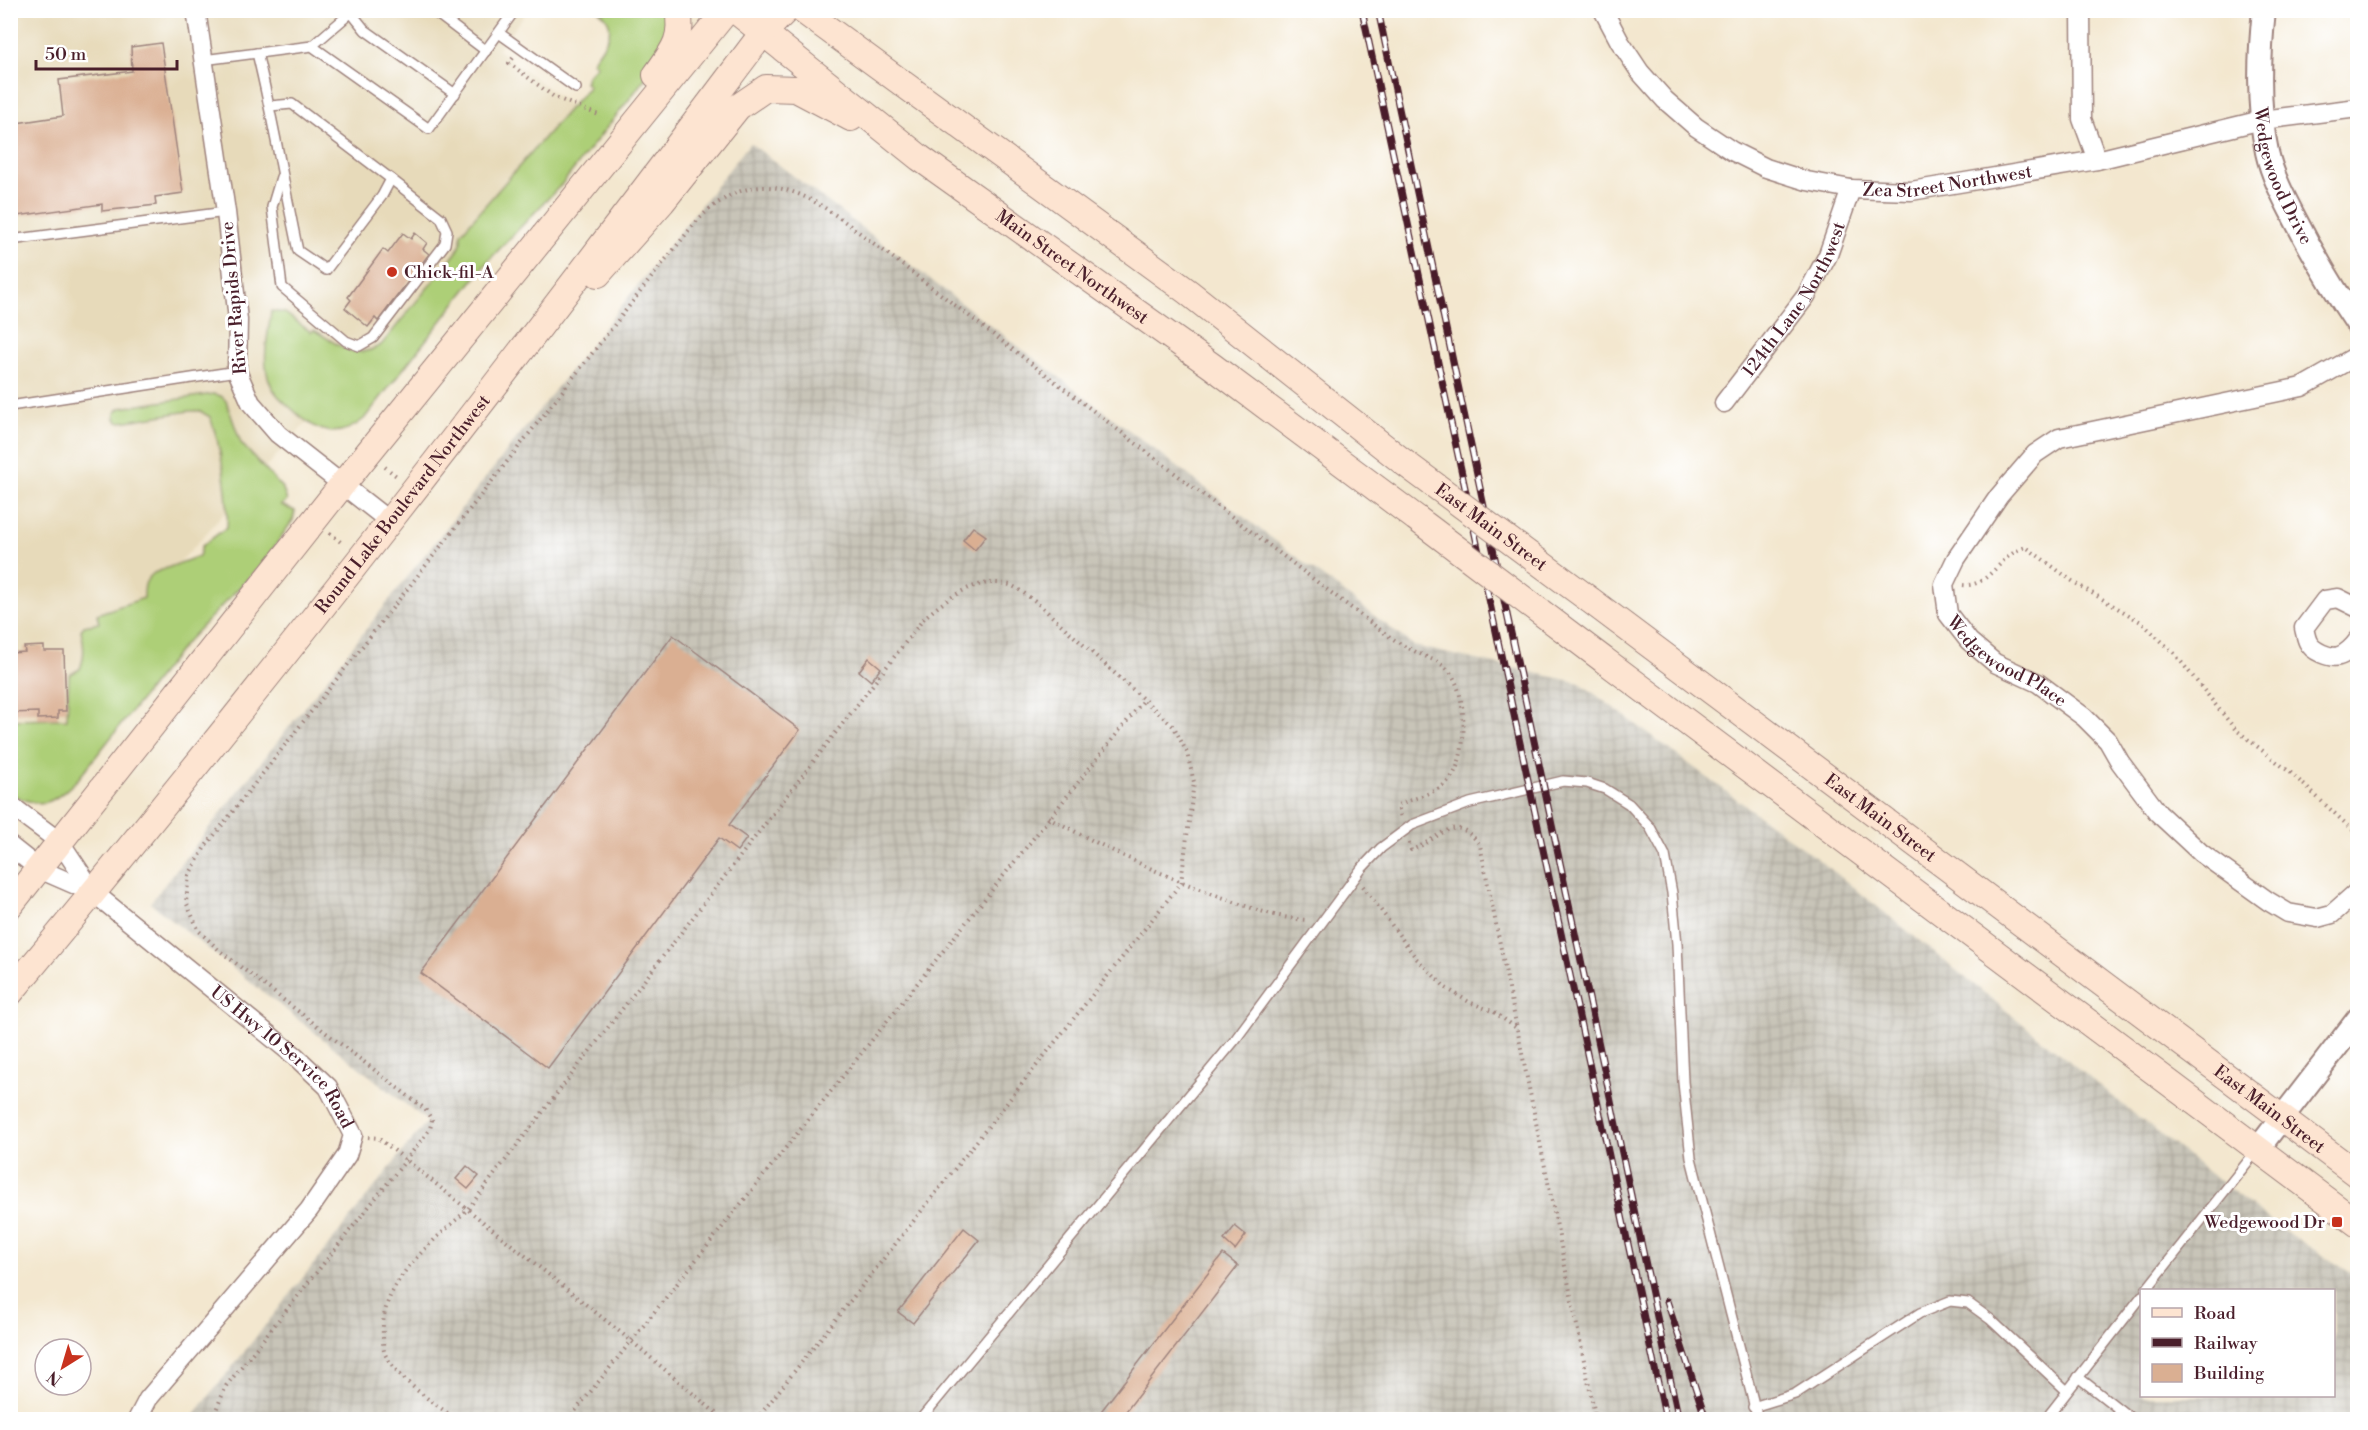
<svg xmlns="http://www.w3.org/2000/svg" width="2368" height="1430" viewBox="0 0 2368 1430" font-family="'Libre Bodoni',serif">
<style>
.built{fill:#e7daba}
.industrial{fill:url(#industrial-grid);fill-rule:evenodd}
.grass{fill:#adcf77;stroke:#7c7751;stroke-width:1.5}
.building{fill:#daaf92}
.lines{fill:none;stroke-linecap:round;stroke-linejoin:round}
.service-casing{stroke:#9e837d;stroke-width:12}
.minor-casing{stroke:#9e837d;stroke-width:21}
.tertiary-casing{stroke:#9e837d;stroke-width:26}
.secondary-casing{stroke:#9e837d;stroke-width:28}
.path{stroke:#9e837d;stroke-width:4;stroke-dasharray:1.5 4.5;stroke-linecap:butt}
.service{stroke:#fff;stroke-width:9}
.minor{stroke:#fff;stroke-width:18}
.tertiary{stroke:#fff;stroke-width:22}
.secondary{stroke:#fde4d1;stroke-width:26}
.rail-casing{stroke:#4a1f2b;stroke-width:7}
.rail{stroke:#fff;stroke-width:4.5;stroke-dasharray:14;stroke-linecap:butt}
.secondary-bridge-casing{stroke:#9e837d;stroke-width:28;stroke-linecap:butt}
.secondary-bridge{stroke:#fde4d1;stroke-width:26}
.poi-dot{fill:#c8321e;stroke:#fff;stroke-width:2}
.labels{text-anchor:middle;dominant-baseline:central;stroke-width:6;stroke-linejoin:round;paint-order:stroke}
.street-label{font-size:18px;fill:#4a1f2b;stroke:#fff}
.poi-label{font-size:18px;fill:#4a1f2b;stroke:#fff;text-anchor:start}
</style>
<defs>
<pattern id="industrial-grid" width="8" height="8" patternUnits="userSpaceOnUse" patternTransform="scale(1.5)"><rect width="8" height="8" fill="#c8c4b8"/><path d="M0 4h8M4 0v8" fill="none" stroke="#ada89e"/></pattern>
</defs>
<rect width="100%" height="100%" fill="#fff"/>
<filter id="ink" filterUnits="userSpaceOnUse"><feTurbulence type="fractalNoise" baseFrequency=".0167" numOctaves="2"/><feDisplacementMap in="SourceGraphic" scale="12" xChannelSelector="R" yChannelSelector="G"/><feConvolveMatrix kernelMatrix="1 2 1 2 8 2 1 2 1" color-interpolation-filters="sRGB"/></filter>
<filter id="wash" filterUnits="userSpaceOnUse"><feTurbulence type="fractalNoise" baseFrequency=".008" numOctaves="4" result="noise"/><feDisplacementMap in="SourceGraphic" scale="24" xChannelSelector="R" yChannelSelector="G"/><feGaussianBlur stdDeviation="1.35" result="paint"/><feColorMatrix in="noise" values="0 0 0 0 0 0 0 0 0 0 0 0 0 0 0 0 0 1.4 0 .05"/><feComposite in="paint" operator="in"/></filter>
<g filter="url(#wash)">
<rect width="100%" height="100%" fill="#f3e7cf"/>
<path class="built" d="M10,11H527L498,50L586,117L488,222L76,677L66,727H11Z"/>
<path class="industrial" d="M750,143L1414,646L1580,683L1828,867L2143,1121L2277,1226L2357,1277V1419H191L427,1121L150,903ZM2142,1290H2334V1396H2142Z"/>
<g class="grass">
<path d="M599,11H668L670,15L664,53L631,97L562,184L489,260L364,419C336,442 315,431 292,409C282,400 273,393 269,380C261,359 269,332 271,311L285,313L311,332L314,330C338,344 353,362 381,345L456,253L461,243V233L589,86L585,83L587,76L597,65L592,62C604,45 621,27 599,11Z"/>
<path d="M213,394L221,396L226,401L241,443L283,489L287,501L281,505L295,511L293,520L263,563L183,646L79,778C53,803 44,811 11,794V720L67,719L69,675L80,669C85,657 84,642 81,630L84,626L99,623L97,614L144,598C144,586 144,581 154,573L199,556L202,546L227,527C229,497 221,445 210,417L200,411H189L121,422H117L115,418V413L120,408Z"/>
</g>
<g id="blocks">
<g class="building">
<path d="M161,43L183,193L155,197L156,205L102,211V204L10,217V124L63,116L59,80L132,71L131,47Z"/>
<path d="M403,233L411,239L415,233L427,243L423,249L429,254L378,321L375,318L368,327L345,308L351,300L348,297L383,249L388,253Z"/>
<path d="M973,527L986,536L975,550L963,540Z"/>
<path d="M673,635L800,730L729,825L747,838L737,851L719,838L548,1068L421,973Z"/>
<path d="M44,646V651H64L66,711H58V718L38,719V712L10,713V653L25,652L24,647Z"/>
<path d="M869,658L881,668L871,681L859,671Z"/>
<path d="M467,1166L479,1176L468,1189L456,1179Z"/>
<path d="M1235,1226L1246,1235L1235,1250L1224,1240Z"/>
<path d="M964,1228L979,1240L913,1323L898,1312Z"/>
<path d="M1223,1254L1238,1266L1120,1419H1095Z"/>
</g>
</g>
</g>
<g filter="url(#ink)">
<use href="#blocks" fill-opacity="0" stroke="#9e837d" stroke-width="1.5"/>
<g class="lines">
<g class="service-casing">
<g id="service">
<path d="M349,10L365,30L455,94"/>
<path d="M432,10L486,51"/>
<path d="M499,33L576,88"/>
<path d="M312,46L354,10"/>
<path d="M257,53C273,118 284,185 298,251L326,270L382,196L391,179L292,104L270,106"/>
<path d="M203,60L312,46L429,129L515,10"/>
<path d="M281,177L272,207L282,287L346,341L359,346L373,338L445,244L447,231L441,218L391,179"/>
<path d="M10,240L226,212"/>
<path d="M10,406L237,371"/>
<path d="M2146,1290L2257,1150"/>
<path d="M2078,1377L2133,1420"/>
<path d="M1753,1407L1795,1394L1920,1313L1950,1301L1968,1303L1990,1319L2067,1391"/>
<path d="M920,1420L1235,1040L1362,868L1381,848L1412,825L1470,803L1563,781L1587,783L1605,789L1629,804L1650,827L1665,855L1672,893L1677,944L1683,1082L1691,1158L1758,1420"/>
<path d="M2045,1420L2142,1296"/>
<path d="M2112,1420L2120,1410"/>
</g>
</g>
<g class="minor-casing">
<g id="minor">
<path d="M196,10L226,212L238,320L237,371L251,403L278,434L389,521"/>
<path id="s1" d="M1603,10L1620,42L1640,72L1665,100L1696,127L1732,151L1766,168L1807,181L1851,189L1911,191L2097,160L2262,120L2358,108"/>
<path d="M2081,10L2082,119L2097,160"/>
<path id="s2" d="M2358,355L2302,387L2059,438L2035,454L1999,496L1956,559L1944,584L1948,614L1969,641L1995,663L2038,683L2084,717L2108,741L2120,762L2158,813L2201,853L2268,901L2288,913L2317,918L2332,914L2358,891"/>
<path id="s3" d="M1724,403L1806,296L1828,255L1851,189"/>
<path d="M2358,608L2338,598L2325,600L2304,628C2305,632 2306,638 2308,642C2312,651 2330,659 2339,656C2346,654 2354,646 2358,640"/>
<path d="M10,805L60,842L94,893"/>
<path id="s4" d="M10,846L39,869L94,893L295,1056L328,1087L353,1135L347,1155L309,1210L148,1399L137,1420"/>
</g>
</g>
<g class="tertiary-casing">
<g id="tertiary">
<path id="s5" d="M2264,10C2259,57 2257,106 2267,152C2272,175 2284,198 2295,219C2314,256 2335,291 2358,325"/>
<path d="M2257,1150L2358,1019"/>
</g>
</g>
<g class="secondary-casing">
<g id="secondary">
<path id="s6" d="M735,10L920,158L1212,366L1416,518"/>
<path d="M802,10L1188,292L1402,461"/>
<path d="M656,75C672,52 684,40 678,10"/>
<path d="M598,274L662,202L738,107L766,88L796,89L851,118"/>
<path id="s7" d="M1590,600L2358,1175"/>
<path d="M1604,660L2358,1224"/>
<path d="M10,905L342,485L727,10"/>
<path id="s8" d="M10,993C270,681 518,358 762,34L786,10"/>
</g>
</g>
<g class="path">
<path d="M513,58L509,63L554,97L601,116"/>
<path d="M385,467L399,478"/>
<path d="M330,533L343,544"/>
<path d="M1963,585C1989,588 2001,553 2026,547L2075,583L2141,622L2174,653L2235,729L2291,773L2358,835"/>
<path d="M1048,817C1105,848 1162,876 1224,898C1250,908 1280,919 1308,920"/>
<path d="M1409,843L1411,850C1440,840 1454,810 1480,845L1596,1420"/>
<path d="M1363,886L1416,958L1446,988L1469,1002L1494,1012L1515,1027"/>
<path d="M368,1137L378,1138L400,1155L630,1340L724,1420"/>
<path d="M215,1420L216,1410L226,1386L406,1160L430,1129L432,1120L425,1109L220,951L199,931L186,902L189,875L205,847L666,259C679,244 691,226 705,213C773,153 827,210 884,251L1367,620C1382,631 1397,643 1414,651C1427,658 1439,660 1449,671C1468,693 1469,761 1448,781C1435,794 1414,798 1398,805L1401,819"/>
<path d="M457,1420C432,1401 400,1382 385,1354C383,1349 383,1342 383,1336C379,1281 431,1244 467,1210L925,617C950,597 976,576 1010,585C1018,588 1027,596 1034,600L1174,727L1187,753L1194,782L1181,883L756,1420"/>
<path d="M568,1420L1144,700"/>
</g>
<use href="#service" class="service"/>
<use href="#minor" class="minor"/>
<use href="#tertiary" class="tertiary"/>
<use href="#secondary" class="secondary"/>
<g class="rail-casing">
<g id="rail">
<path d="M1362,10L1666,1420"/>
<path d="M1378,10L1679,1420"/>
<path d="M1667,1301L1706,1420"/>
</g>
</g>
<use href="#rail" class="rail"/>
<g class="secondary-bridge-casing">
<g id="secondary-bridge">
<path id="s9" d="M1402,461L1590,600"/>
<path d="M1416,518L1604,660"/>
</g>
</g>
<use href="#secondary-bridge" class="secondary-bridge"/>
</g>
</g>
<g class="poi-dot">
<circle cx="392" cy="272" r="6"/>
<rect x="2331" y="1216" width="12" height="12" rx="3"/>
</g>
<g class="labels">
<g class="street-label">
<text stroke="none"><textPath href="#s5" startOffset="170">Wedgewood Drive</textPath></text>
<text stroke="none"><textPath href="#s1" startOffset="417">Zea Street Northwest</textPath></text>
<text stroke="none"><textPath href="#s6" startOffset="424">Main Street Northwest</textPath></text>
<text transform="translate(234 298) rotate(-95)">River Rapids Drive</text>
<text stroke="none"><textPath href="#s3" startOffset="126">124th Lane Northwest</textPath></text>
<text stroke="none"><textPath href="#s8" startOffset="627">Round Lake Boulevard Northwest</textPath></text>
<text stroke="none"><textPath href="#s9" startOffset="111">East Main Street</textPath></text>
<text stroke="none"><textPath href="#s2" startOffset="608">Wedgewood Place</textPath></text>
<text stroke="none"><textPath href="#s7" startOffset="363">East Main Street</textPath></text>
<text stroke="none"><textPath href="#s4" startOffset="348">US Hwy 10 Service Road</textPath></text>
<text stroke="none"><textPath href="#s7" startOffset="849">East Main Street</textPath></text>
</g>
<g class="poi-label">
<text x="404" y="272">Chick-fil-A</text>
<text x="2325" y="1222" text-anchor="end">Wedgewood Dr</text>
</g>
</g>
<rect width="2368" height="1430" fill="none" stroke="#fff" stroke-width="36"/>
<rect x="2140" y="1289" width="195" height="108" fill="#ffffff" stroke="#b7a5aa" stroke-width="1.5"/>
<rect x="2152" y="1308" width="30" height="9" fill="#fde4d1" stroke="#b7a5aa" stroke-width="1.5"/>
<text x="2194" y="1319" font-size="18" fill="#4a1f2b">Road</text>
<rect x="2152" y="1338" width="30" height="9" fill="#4a1f2b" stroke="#b7a5aa" stroke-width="1.5"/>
<text x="2194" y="1349" font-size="18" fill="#4a1f2b">Railway</text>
<rect x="2152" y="1364" width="30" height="18" fill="#daaf92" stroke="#b7a5aa" stroke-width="1.5"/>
<text x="2194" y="1379" font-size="18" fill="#4a1f2b">Building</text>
<g transform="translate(63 1367) rotate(217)"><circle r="28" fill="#ffffff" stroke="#b7a5aa" stroke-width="1.5"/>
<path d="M0-4.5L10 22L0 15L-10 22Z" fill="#c8321e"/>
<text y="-9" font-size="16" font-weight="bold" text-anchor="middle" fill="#4a1f2b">N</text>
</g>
<path d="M36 60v9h141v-9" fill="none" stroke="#4a1f2b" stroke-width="3"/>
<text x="45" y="60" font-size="18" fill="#4a1f2b" stroke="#ffffff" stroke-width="4.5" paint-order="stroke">50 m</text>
</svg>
